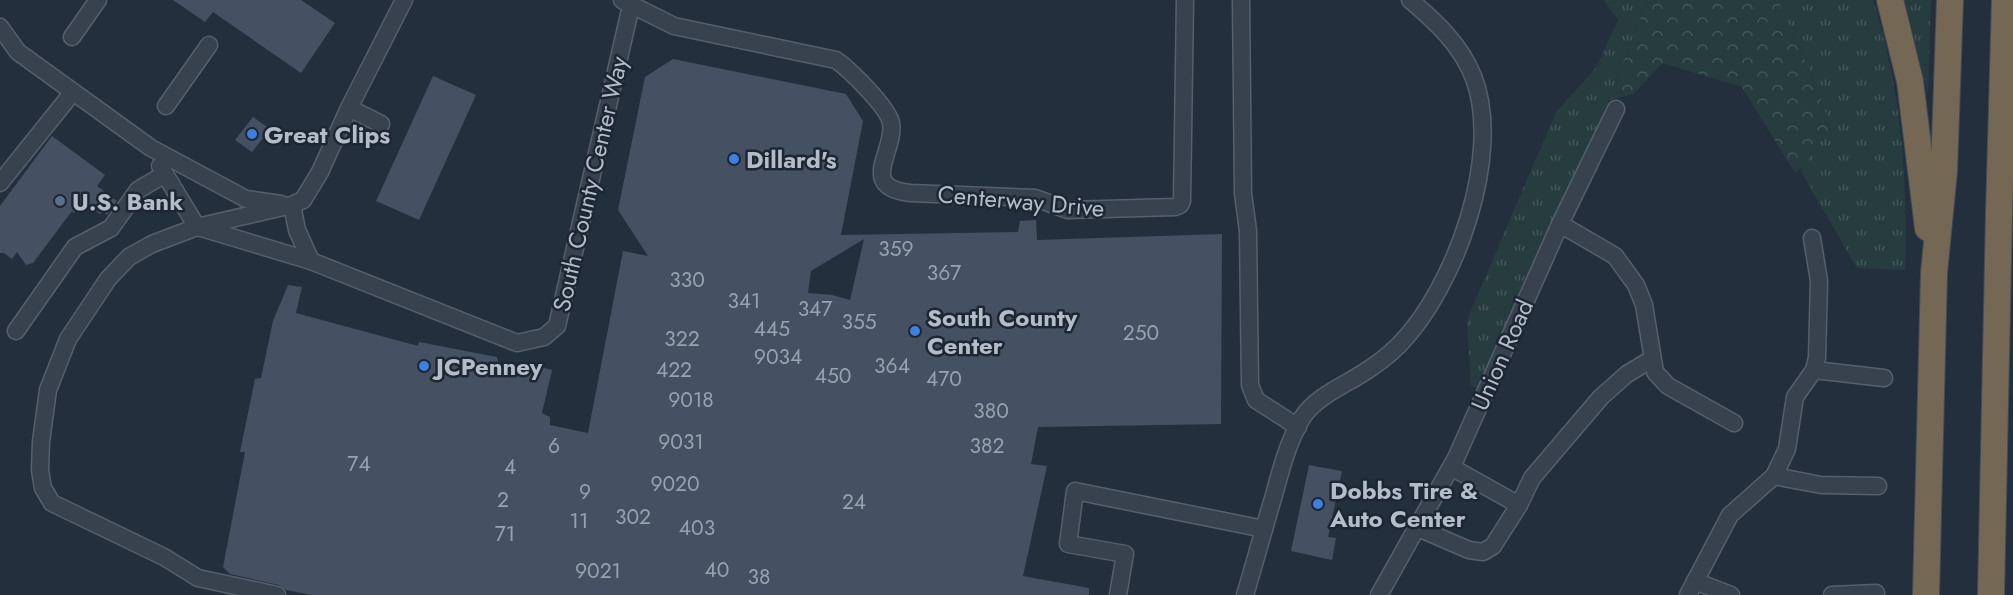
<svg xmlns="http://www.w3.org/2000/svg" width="2013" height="595" viewBox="0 0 2013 595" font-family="Jost,sans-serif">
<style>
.grass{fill:url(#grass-tufts)}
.forest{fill:url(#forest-crowns)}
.building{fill:#455162;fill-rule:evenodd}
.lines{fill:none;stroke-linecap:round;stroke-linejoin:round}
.minor-casing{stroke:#565f6c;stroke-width:19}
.highway-casing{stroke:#434c59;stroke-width:28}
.minor{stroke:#38414e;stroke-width:16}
.highway{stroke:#746855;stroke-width:26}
.shop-dot{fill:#3f7fe0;stroke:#1d2633;stroke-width:2}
.service-dot{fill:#5c6f8a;stroke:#1d2633;stroke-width:2}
.labels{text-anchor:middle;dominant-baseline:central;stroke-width:5;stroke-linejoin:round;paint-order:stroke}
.number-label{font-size:21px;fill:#98a1af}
.poi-label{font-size:24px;font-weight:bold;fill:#b4bcc9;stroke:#1d2633;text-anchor:start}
.street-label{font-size:24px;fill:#b4bcc9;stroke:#1d2633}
</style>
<defs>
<pattern id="grass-tufts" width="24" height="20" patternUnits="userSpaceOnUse" patternTransform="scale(1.5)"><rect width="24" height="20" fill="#263c3f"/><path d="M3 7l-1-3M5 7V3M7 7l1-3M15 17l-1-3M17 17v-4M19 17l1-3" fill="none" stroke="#435659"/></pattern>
<pattern id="forest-crowns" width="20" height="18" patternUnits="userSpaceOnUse" patternTransform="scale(1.5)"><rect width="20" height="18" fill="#263c3f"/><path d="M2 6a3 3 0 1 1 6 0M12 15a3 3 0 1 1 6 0" fill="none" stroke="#435659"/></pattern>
</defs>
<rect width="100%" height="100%" fill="#242f3e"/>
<g class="grass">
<path d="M1604,0H1647L1609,100L1478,388L1471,386L1467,320L1556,112L1596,68L1618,20Z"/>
<path d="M1778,0H1873C1901,87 1908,179 1905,270L1857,268L1800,170L1806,165L1812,147L1832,133L1816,84Z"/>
<path d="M1905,0H1931L1928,94Z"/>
</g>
<path class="forest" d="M1647,0H1778L1816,84L1832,133L1812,147L1806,165L1795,173L1742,87L1662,63L1634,94L1609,100Z"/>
<g class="building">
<path d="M173,0H301L335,23L301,73L213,12L205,22Z"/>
<path d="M673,59L846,94L863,121L841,235L1018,232L1020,221L1036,220L1037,240L1222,234L1221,424L1038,427L1031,464L1047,466L1023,576L1089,588V595H312L286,590L279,585L230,574L223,567L245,452H240L255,379L261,378L273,321L288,285L302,287L296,313L418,346L419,342L497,357L499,365L536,374L537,366L552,370L542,413L550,417V425L588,433L623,251L648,256L618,210L645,77ZM864,239L850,300L832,295L808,293L811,271Z"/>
<path d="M433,76L476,95L419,220L376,201Z"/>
<path d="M253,117L270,129L252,152L235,140Z"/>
<path d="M52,136L105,175L97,186L117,201L107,215L103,211L100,214L94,210L92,213L80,205L74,213L72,211L33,263L26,265L17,252L12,259L4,253H0V206Z"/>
<path d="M1309,465L1342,471L1328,537L1336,538L1332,560L1291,551Z"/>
</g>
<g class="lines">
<g class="minor-casing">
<g id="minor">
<path d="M622,0L674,26L836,60C849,69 888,107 891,123C896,151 857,187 910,193L1035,198L1068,210L1175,207L1180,205L1182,201L1185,0"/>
<path d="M1241,0L1243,193L1248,231L1250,385L1256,400L1298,427"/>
<path d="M0,27L18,52L151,148L246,199L281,204"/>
<path d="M72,37L98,0"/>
<path d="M166,106L209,45"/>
<path d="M349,108L381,124"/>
<path d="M160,166L197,227"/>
<path d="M0,183L73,92"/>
<path d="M292,205L297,230L311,261"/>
<path d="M1560,224L1615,256L1636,285L1644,305L1655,372L1668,386L1734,423"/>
<path d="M198,227L311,261L517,343L544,337L557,326L631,6"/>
<path d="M16,331L75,247L111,228L138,190L165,174"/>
<path d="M1814,370L1884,378"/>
<path d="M1451,467L1519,505"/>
<path d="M1774,476L1821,485L1878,486"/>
<path d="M1418,528L1469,550L1483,552L1493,546L1519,505L1532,478L1601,397L1627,374L1652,359"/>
<path d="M1695,581L1731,595"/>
<path d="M277,595L198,578L164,557L52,503L43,488L40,470L41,442L48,390L68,339L108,279L129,257L152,244L197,227L292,205L303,200L320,172L349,108L404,0"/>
<path d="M1118,595L1125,554L1068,544L1075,491L1264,529"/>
<path d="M1245,595C1255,562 1264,528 1274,495C1281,469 1288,442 1302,418C1315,398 1340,387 1360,375C1373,367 1388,356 1399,345C1455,288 1504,153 1473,76C1460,44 1436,22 1410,0"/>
<path d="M1379,595L1456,458L1560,224L1616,109"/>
<path d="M1688,595L1730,515L1774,476L1787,449L1795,397L1814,370L1817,358L1819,281L1812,238"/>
<path d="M1832,595L1876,593"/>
</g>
</g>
<g class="highway-casing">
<g id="highway">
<path d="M1890,0L1910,81L1928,228"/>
<path d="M1926,595L1934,273L1944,171L1950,0"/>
<path d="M1991,595L1999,213L2005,0"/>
</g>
</g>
<use href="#minor" class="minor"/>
<use href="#highway" class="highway"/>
</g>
<g class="shop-dot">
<circle cx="252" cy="134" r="6"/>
<circle cx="734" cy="159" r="6"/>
<circle cx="915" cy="331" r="6"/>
<circle cx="424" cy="366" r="6"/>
<circle cx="1318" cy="504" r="6"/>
</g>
<circle class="service-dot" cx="60" cy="201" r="6"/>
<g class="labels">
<g class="number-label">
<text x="896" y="249">359</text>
<text x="944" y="273">367</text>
<text x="687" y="280">330</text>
<text x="744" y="301">341</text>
<text x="815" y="309">347</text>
<text x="859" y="322">355</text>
<text x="772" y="329">445</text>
<text x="1141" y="333">250</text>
<text x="682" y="339">322</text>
<text x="778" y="357">9034</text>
<text x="892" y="366">364</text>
<text x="674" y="370">422</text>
<text x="833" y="376">450</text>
<text x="944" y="379">470</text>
<text x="691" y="400">9018</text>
<text x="991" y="411">380</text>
<text x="681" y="442">9031</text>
<text x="554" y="446">6</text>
<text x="987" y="446">382</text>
<text x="359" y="464">74</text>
<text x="510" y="467">4</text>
<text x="675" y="484">9020</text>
<text x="585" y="492">9</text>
<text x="503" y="500">2</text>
<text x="854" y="502">24</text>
<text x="633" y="517">302</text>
<text x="579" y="521">11</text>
<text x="697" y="528">403</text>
<text x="505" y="534">71</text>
<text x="717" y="570">40</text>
<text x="598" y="571">9021</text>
<text x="759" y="577">38</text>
</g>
<g class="poi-label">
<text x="264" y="134">Great Clips</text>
<text x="746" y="159">Dillard's</text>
<text x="72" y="201">U.S. Bank</text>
<text x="927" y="317">South County<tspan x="927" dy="28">Center</tspan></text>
<text x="436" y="366">JCPenney</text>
<text x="1330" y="490">Dobbs Tire &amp;<tspan x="1330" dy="28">Auto Center</tspan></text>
</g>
<g class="street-label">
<text transform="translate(590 184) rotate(-77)">South County Center Way</text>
<text transform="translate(1021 201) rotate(5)">Centerway Drive</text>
<text transform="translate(1502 355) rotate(-66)">Union Road</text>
</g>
</g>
</svg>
